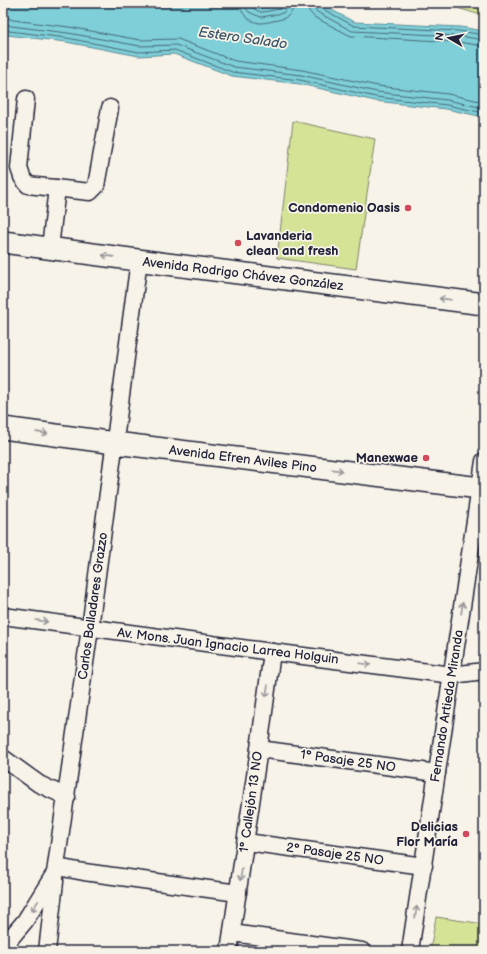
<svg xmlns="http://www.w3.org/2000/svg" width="487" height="954" viewBox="0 0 487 954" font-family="'Balsamiq Sans',sans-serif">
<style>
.green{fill:#d5e397;stroke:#7c8269}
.water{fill:#7ecfd7;stroke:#598a99}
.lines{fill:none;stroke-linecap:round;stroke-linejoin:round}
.shore{stroke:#476779;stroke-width:1}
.minor-casing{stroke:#22223b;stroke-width:19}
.tertiary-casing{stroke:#22223b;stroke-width:24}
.minor{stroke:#f7f3e8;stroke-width:16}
.tertiary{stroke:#f7f3e8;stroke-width:21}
.oneway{stroke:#97959a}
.poi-dot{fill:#d1495b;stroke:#f7f3e8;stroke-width:1.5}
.labels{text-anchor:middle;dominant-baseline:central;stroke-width:3.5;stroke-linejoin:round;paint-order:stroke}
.poi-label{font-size:13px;font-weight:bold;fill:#22223b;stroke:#f7f3e8;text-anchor:end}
.street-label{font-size:13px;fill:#22223b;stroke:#f7f3e8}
.water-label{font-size:14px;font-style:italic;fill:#3e566a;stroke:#f7f3e8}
</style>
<rect width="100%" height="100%" fill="#f7f3e8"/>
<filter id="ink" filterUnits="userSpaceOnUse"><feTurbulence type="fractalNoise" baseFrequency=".025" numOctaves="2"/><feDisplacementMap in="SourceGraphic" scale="8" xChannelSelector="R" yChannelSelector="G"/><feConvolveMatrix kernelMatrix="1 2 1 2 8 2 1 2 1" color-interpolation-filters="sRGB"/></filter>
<g filter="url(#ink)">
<g class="green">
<path d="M441,3H484V16Z"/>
<path d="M293,121L375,139L356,269L277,258Z"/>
<path d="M436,917L484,924V951H430Z"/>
</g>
<path class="water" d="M3,3H251L262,8L288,3H319L354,22L460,27L484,31V117L446,109L375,101L300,84L232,76L174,54L139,56L66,42L7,35L3,32Z"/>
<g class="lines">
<g class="shore">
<path d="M240,3C240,14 250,22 260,23C264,23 269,22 273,21C284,19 293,17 294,3"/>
<path d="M246,3V8L249,12L258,16L262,17L283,13L287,8L288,3"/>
<path d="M251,3L253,8L260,12H263L280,9L282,6L283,3"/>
<path d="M307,3L309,11L314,17L351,36L458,42L484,46"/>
<path d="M313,3L314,8L317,12L352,31L459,36L484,40"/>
<path d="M318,3L319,6L321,8L354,26L459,31L484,35"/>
<path d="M3,18H8L13,20L69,27L140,40L178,39L235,61L302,70L378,86L448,94L484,102"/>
<path d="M3,24H6L11,26L68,33L140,46L176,45L234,67L301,75L377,92L447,100L484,108"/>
<path d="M3,29H6L9,31L67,38L139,52L175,50L232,72L300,80L376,97L447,105L484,113"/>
</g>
<g class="minor-casing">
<g id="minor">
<path d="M26,99L19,168L22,177L28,185L90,192L96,186L110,108"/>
<path d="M50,248L57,188"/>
<path d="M3,616L272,652L452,675L484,671"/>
<path d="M259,749L437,773"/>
<path d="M3,758L39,784L67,797"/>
<path d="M246,842L424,866"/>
<path d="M57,867L84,872L238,893"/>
<path d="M232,933L362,951"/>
<path d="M3,947L25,921L53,876"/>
<path d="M47,951L55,882V873L90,628L139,260"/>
<path d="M229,951L259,749L272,652"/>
<path d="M410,951L484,461"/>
</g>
</g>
<g class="tertiary-casing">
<g id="tertiary">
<path d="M3,242L167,264L484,304"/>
<path d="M3,428L115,443L480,488L484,487"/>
</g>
</g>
<use href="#minor" class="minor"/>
<use href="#tertiary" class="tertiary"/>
</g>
<defs><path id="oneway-shaft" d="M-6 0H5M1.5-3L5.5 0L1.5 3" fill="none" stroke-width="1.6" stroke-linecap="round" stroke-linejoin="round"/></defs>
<g class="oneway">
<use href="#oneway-shaft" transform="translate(108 256) rotate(-172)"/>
<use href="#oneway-shaft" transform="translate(445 299) rotate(-173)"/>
<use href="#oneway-shaft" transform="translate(42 433) rotate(8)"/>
<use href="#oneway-shaft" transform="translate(337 470) rotate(7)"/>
<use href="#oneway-shaft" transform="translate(462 608) rotate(-82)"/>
<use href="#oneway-shaft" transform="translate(42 621) rotate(8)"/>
<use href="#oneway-shaft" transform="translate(365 664) rotate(7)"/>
<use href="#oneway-shaft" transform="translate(267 691) rotate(98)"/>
<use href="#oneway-shaft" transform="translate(241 875) rotate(99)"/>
<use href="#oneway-shaft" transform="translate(35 906) rotate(122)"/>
<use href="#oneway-shaft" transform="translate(416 912) rotate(-81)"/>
</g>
</g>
<g class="poi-dot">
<circle cx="408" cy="208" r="4"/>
<circle cx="238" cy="243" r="4"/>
<circle cx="426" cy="458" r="4"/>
<circle cx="466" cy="834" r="4"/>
</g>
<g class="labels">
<g class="poi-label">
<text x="400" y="208">Condomenio Oasis</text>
<text x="246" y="236" text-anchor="start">Lavanderia<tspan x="246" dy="15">clean and fresh</tspan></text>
<text x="418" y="458">Manexwae</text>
<text x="458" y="827">Delicias<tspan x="458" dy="15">Flor María</tspan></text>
</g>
<g class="street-label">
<text transform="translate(243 274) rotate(7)">Avenida Rodrigo Chávez González</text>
<text transform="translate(243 459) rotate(7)">Avenida Efren Aviles Pino</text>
<text transform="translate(93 606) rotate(-82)">Carlos Balladares Grazzo</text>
<text transform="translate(228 646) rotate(7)">Av. Mons. Juan Ignacio Larrea Holguin</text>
<text transform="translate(447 706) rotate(-81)">Fernando Artieda Miranda</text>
<text transform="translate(348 761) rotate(8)">1° Pasaje 25 NO</text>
<text transform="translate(251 802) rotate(-82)">1° Callejón 13 NO</text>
<text transform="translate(335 854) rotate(8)">2° Pasaje 25 NO</text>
</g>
<g class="water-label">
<text transform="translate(243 38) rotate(8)">Estero Salado</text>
</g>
</g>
<rect width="487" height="954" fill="none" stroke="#f7f3e8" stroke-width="16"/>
<rect x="8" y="8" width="471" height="938" fill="none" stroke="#22223b" stroke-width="1.5" filter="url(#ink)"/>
<g transform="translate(449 38) rotate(279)" stroke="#f7f3e8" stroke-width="3" paint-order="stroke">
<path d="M0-3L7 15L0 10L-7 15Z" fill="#22223b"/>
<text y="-6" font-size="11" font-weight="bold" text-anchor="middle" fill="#22223b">N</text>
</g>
</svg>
